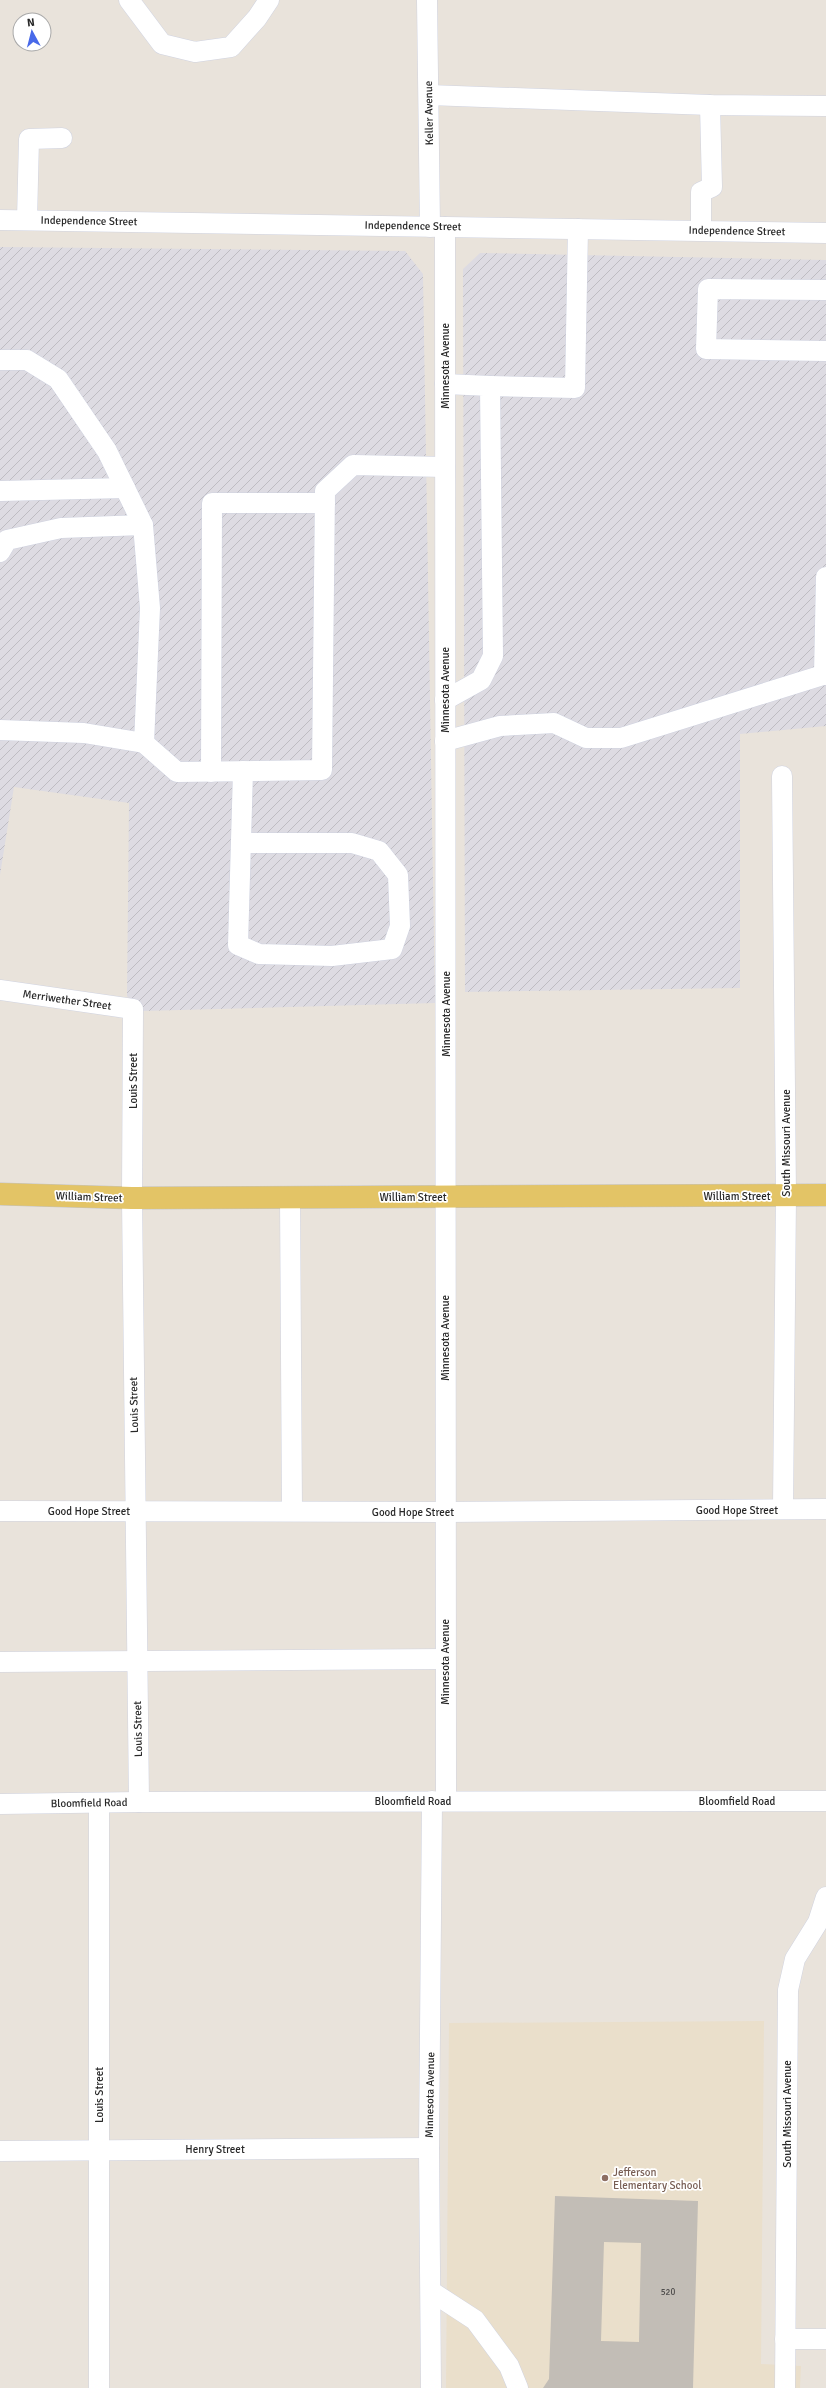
<svg xmlns="http://www.w3.org/2000/svg" width="826" height="2388" viewBox="0 0 826 2388" font-family="Signika,sans-serif">
<style>
.industrial{fill:url(#industrial-furrows)}
.education{fill:#eadfcb}
.building{fill:#c2bdb6;fill-rule:evenodd}
.lines{fill:none;stroke-linecap:round;stroke-linejoin:round}
.minor-casing{stroke:#d0d3e0;stroke-width:21}
.major-casing{stroke:#c3c3c3;stroke-width:23}
.minor{stroke:#fff;stroke-width:20}
.major{stroke:#e3c466;stroke-width:22}
.education-dot{fill:#8d6e63;stroke:#fff;stroke-width:1.5}
.labels{text-anchor:middle;dominant-baseline:central;stroke-width:3.5;stroke-linejoin:round;paint-order:stroke}
.number-label{font-size:9px;fill:#4e4d4c}
.street-label{font-size:11px;fill:#282828;stroke:#fff}
.education-label{font-size:11px;fill:#785e54;stroke:#fff;text-anchor:start}
</style>
<defs>
<pattern id="industrial-furrows" width="10" height="10" patternUnits="userSpaceOnUse"><rect width="10" height="10" fill="#dddbe2"/><path d="M-1 1l2-2M0 10L10 0M9 11l2-2" fill="none" stroke="#bebcc2"/></pattern>
</defs>
<rect width="100%" height="100%" fill="#e9e3db"/>
<g class="industrial">
<path d="M0,247L405,251L423,274L435,1003L142,1011L127,996L129,803L14,787L0,875Z"/>
<path d="M480,253L826,260V726L740,734V988L465,992L463,269Z"/>
</g>
<path class="education" d="M764,2021L761,2364L801,2366L800,2388H446L449,2023Z"/>
<path class="building" d="M555,2196L698,2201L693,2388H543L549,2379ZM604,2242L641,2243L639,2342L601,2341Z"/>
<g class="lines">
<g class="minor-casing">
<g id="minor">
<path d="M129,0L162,44L195,52L231,47L257,18L269,0"/>
<path d="M427,0L430,227"/>
<path d="M429,95L710,105L826,106"/>
<path d="M0,220L826,233"/>
<path d="M27,220L29,139L62,138"/>
<path d="M445,227L446,1801"/>
<path d="M701,230V192L712,187L710,105"/>
<path d="M826,290L708,289L706,349L826,351"/>
<path d="M0,360H27L58,379L107,451L143,525L150,608L144,743L84,733L0,730"/>
<path d="M445,384L490,386L493,656L481,680L445,700"/>
<path d="M490,386L575,388L578,229"/>
<path d="M0,491L125,488"/>
<path d="M0,552L7,540L61,528L143,525"/>
<path d="M824,675L826,577"/>
<path d="M445,741L500,726L554,723L586,738H621L826,674"/>
<path d="M144,743L177,772L322,770L325,491L353,465L445,467"/>
<path d="M211,772L212,503H325"/>
<path d="M782,776L786,1196L783,1509"/>
<path d="M241,843H352L379,851L398,875L400,926L392,949L332,956L259,954L238,945L243,771"/>
<path d="M0,990L133,1009L132,1198L139,1802"/>
<path d="M290,1197L292,1511"/>
<path d="M0,1511L445,1512L826,1509"/>
<path d="M0,1662L445,1659"/>
<path d="M99,1803V2388"/>
<path d="M0,1804L139,1802L826,1801"/>
<path d="M0,2151L429,2148"/>
<path d="M432,2292L475,2320L509,2366L518,2388"/>
<path d="M785,2339H826"/>
<path d="M431,2388L429,2148L432,1801"/>
<path d="M785,2388L788,1990L795,1959L818,1922L826,1897"/>
</g>
</g>
<g class="major-casing">
<path id="major" d="M0,1194L132,1198L826,1195"/>
</g>
<use href="#minor" class="minor"/>
<use href="#major" class="major"/>
</g>
<circle class="education-dot" cx="605" cy="2178" r="4"/>
<g class="labels">
<g class="number-label">
<text x="668" y="2292">520</text>
</g>
<g class="street-label">
<text transform="translate(429 113) rotate(-91)">Keller Avenue</text>
<text transform="translate(89 221) rotate(1)">Independence Street</text>
<text transform="translate(413 226) rotate(1)">Independence Street</text>
<text transform="translate(737 231) rotate(1)">Independence Street</text>
<text transform="translate(445 366) rotate(-90)">Minnesota Avenue</text>
<text transform="translate(445 690) rotate(-90)">Minnesota Avenue</text>
<text transform="translate(67 1000) rotate(8)">Merriwether Street</text>
<text transform="translate(446 1014) rotate(-90)">Minnesota Avenue</text>
<text transform="translate(133 1081) rotate(-90)">Louis Street</text>
<text transform="translate(786 1143) rotate(-90)">South Missouri Avenue</text>
<text x="737" y="1196">William Street</text>
<text transform="translate(89 1197) rotate(2)">William Street</text>
<text x="413" y="1197">William Street</text>
<text transform="translate(445 1338) rotate(-90)">Minnesota Avenue</text>
<text transform="translate(134 1405) rotate(-91)">Louis Street</text>
<text x="737" y="1510">Good Hope Street</text>
<text x="89" y="1511">Good Hope Street</text>
<text x="413" y="1512">Good Hope Street</text>
<text transform="translate(445 1662) rotate(-90)">Minnesota Avenue</text>
<text transform="translate(138 1729) rotate(-91)">Louis Street</text>
<text x="413" y="1801">Bloomfield Road</text>
<text x="737" y="1801">Bloomfield Road</text>
<text transform="translate(89 1803) rotate(-1)">Bloomfield Road</text>
<text transform="translate(99 2095) rotate(-90)">Louis Street</text>
<text transform="translate(430 2095) rotate(-89)">Minnesota Avenue</text>
<text transform="translate(787 2114) rotate(-90)">South Missouri Avenue</text>
<text x="215" y="2149">Henry Street</text>
</g>
<g class="education-label">
<text x="613" y="2172">Jefferson<tspan x="613" dy="13">Elementary School</tspan></text>
</g>
</g>
<g transform="translate(32 32) rotate(353)"><circle r="19" fill="#ffffff" stroke="#a9a9a9"/>
<path d="M0-3L7 15L0 10L-7 15Z" fill="#4869e9"/>
<text y="-6" font-size="11" font-weight="bold" text-anchor="middle" fill="#282828">N</text>
</g>
</svg>
